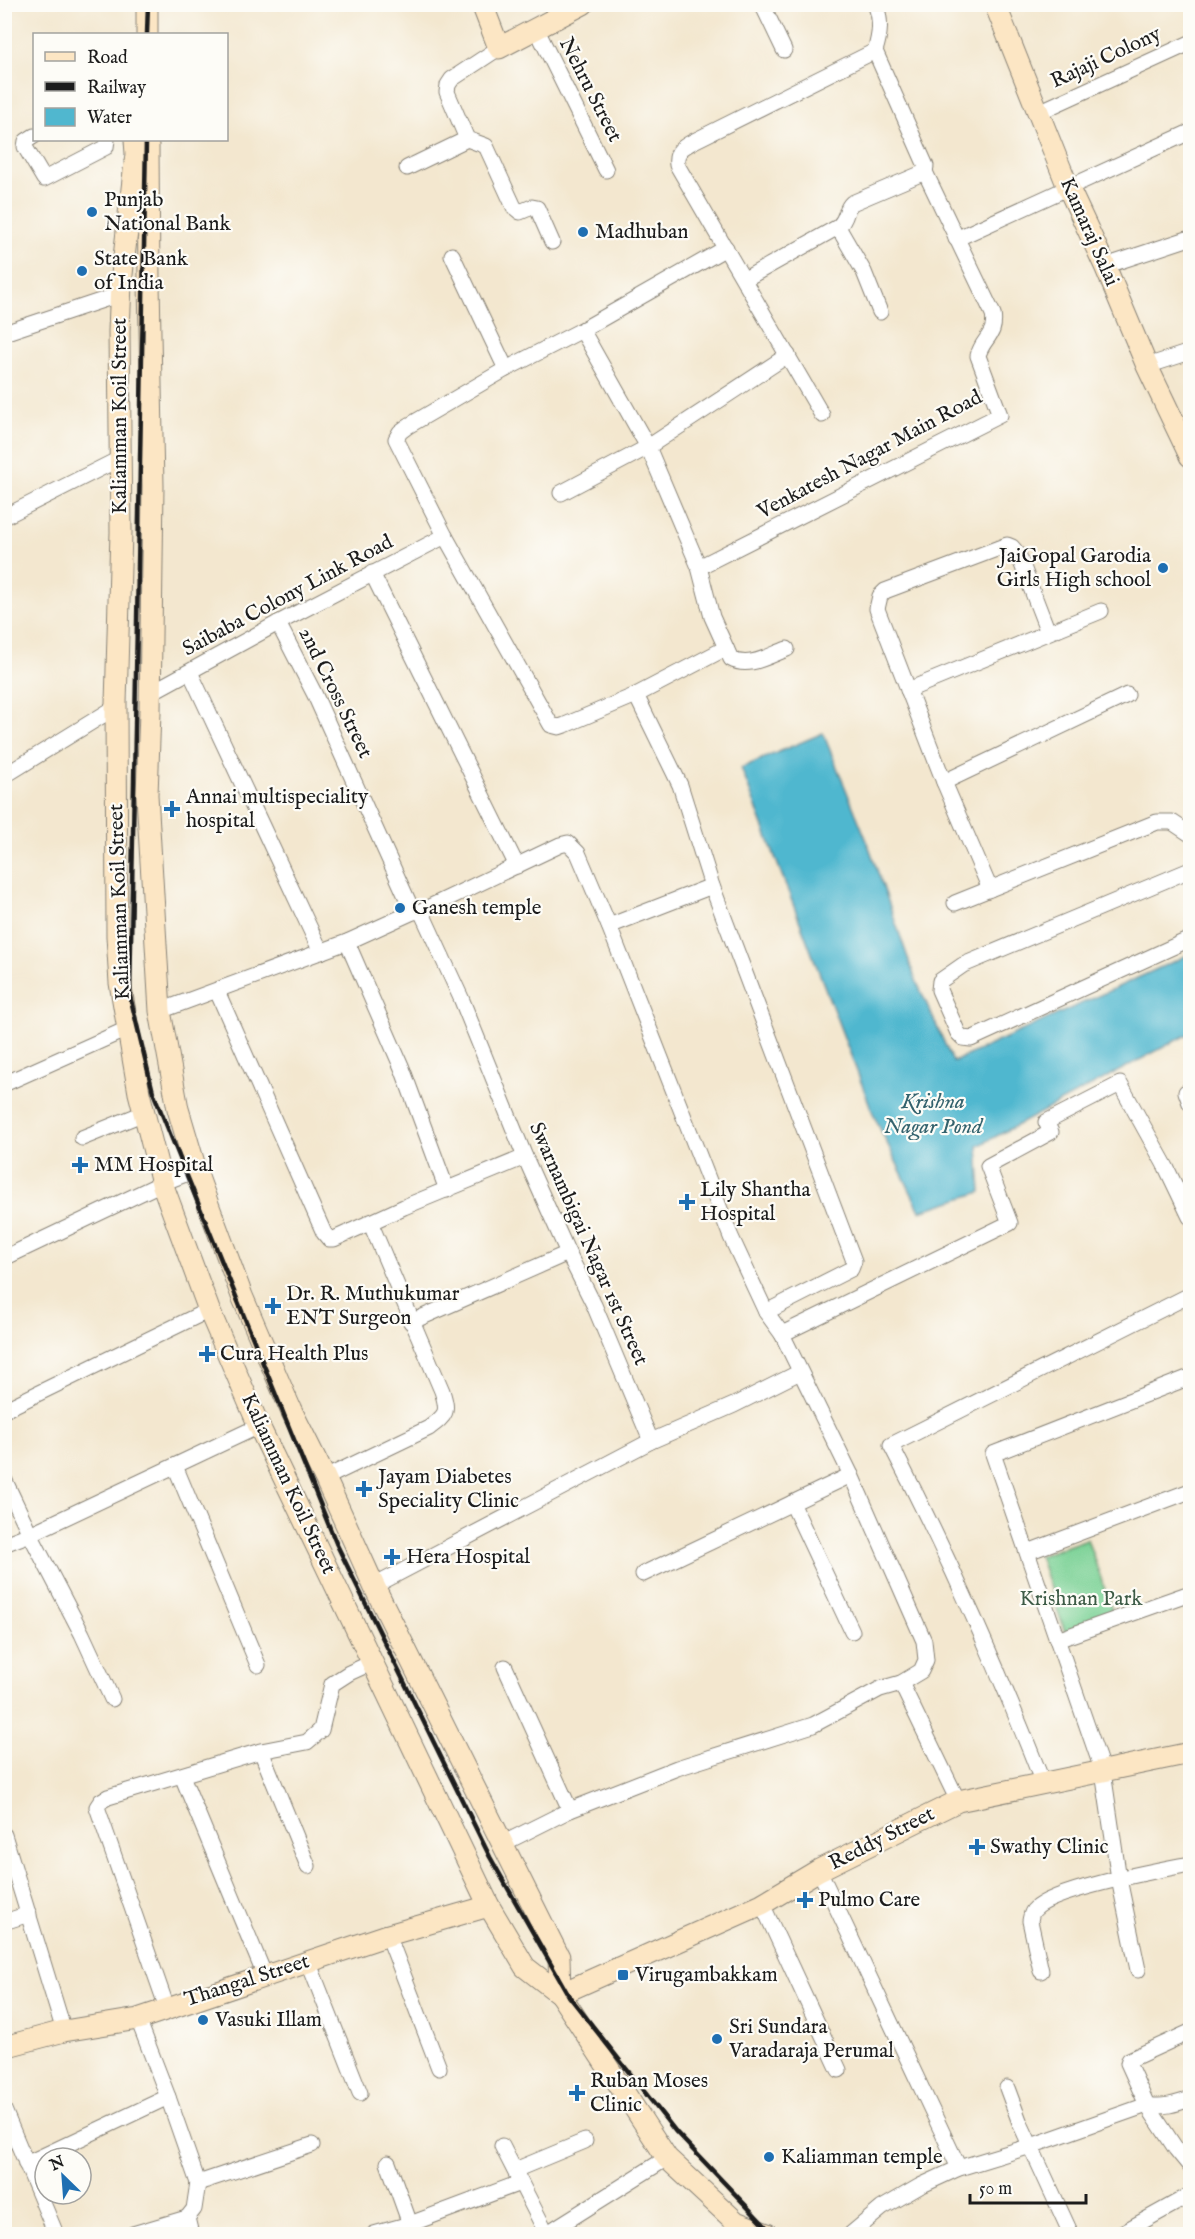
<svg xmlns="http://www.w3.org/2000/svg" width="1195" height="2239" viewBox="0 0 1195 2239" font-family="'IM FELL English',serif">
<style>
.green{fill:#7ad195;stroke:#4b7658;stroke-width:1.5}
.water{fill:#50b7cf;stroke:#366a76;stroke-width:1.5}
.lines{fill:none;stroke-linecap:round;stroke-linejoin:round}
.street-casing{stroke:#888276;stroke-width:17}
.secondary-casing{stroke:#888276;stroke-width:23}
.street{stroke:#fff;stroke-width:15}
.secondary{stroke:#fce6c4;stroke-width:21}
.rail{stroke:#1c1c1c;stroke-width:4.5}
.poi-dot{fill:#1f6fb2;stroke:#fdfcf7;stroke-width:2}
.labels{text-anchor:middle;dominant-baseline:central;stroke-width:4.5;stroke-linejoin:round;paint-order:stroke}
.street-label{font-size:21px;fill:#1c1c1c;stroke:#fdfcf7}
.poi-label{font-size:21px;fill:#1c1c1c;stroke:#fdfcf7;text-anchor:start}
.park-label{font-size:21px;fill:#3d5b46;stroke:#fdfcf7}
.water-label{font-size:22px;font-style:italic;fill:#33626d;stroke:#fdfcf7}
</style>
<rect width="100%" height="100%" fill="#fdfcf7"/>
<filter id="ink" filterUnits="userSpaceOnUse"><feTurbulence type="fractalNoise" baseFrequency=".0167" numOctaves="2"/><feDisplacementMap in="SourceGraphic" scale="12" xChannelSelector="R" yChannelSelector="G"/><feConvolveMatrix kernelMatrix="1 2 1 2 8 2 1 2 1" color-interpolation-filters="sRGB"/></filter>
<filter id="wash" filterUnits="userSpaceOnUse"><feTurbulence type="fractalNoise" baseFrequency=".008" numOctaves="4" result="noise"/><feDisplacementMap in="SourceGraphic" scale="24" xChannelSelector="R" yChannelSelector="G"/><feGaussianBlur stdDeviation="1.35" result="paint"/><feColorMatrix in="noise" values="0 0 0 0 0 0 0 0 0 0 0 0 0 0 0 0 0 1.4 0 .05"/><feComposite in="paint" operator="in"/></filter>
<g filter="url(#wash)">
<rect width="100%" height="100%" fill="#f3e7cf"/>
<path class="green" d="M1087,1539L1114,1615L1065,1632L1039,1556Z"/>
<path class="water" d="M823,733L867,841L915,978L953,1062L1190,954V1033L978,1146L981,1192L920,1211L874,1116L741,768Z"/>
</g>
<g filter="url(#ink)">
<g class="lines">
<g class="street-casing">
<g id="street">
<path d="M762,4L784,50"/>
<path d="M875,4C882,20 880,35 875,51"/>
<path d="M536,28L606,170"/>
<path d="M499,48L452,79L448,85L447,92L467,139L486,146L514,207L520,212L532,207L537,208L552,242"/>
<path d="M875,51L926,166L925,172"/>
<path d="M1039,112L1190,43"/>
<path d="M34,136L26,141L25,147L44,179L106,147L107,140"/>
<path d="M407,168L467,139"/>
<path d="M838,227L864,272L880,312"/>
<path d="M956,239L1190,132"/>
<path d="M726,248L582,330L506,369L408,426L400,432L396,439L445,536L551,725L559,727L565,725L636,695L726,648"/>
<path d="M452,255L506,369"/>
<path d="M1105,266L1190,238"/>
<path d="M745,279L838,227C849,217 844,210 852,203L925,172"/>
<path d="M582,330L648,447L699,567L712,617L731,659C749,669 770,655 787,649"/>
<path d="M4,333L121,294"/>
<path d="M1147,366L1190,352"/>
<path d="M822,415L677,165C675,151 683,147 694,141L875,51"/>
<path d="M561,493L648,447L788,355"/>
<path d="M4,517L119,459"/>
<path d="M699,567L1000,415L978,356C982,338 997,336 993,314L925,172"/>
<path d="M372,573L517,866"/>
<path d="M278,623L314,693L413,912"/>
<path d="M190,672L321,952"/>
<path d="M908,690L1101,611"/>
<path d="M150,693L278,623L445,536"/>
<path d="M636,695L680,785L712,886L854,1261L851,1269L766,1312"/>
<path d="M4,776L116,707"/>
<path d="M944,782L1127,695"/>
<path d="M1190,870L963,965L940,981L939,990L958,1033L963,1038L971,1039L1190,939"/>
<path d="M990,889L944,782L877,609L880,596L885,591L1007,545L1012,547L1018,554L1048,632"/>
<path d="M955,903L1157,822H1172L1190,834"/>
<path d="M421,911L461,998L525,1157L568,1253L594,1305L651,1441"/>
<path d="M609,926L712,886"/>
<path d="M347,942L402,1068L447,1190"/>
<path d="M217,991L324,1233L329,1239H334L404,1207L525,1157"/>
<path d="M160,1011L347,942L413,912L421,911L560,845L568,843L578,853L609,926L731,1237L766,1312L782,1334L851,1475L924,1641L926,1660L921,1671L901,1683L880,1689L813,1725L677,1768L570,1810L504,1843"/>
<path d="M4,1084L127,1029"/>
<path d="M1186,1092L1190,1103"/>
<path d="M82,1138L144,1113"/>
<path d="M4,1258L162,1183L196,1170"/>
<path d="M411,1322L568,1253"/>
<path d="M782,1334L1010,1223L988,1166L1051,1132L1046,1122L1120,1084L1166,1167L1190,1217"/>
<path d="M4,1410L209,1310"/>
<path d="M175,1466L258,1665"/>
<path d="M325,1478L429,1428C446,1415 449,1413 442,1391L370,1222"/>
<path d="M4,1479L30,1534L259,1426"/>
<path d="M792,1503L852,1631"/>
<path d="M4,1544L30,1534L82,1634L112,1699"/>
<path d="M1028,1552L1190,1491"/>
<path d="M643,1574L851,1475"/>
<path d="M374,1586L651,1441L734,1405L800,1372"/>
<path d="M1057,1640L1190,1593"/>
<path d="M505,1667L570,1810"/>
<path d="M901,1683L958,1801"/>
<path d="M261,1751L308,1866"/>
<path d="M182,1776L265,1976"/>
<path d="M1043,1783C998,1668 948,1555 891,1445L1190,1295"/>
<path d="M4,1835L64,2031"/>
<path d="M819,1870L959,2168"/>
<path d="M762,1904L839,2070"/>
<path d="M4,1922L29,1914"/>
<path d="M388,1935L439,2068"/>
<path d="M308,1961L360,2093"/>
<path d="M1138,1970L1119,1879L1103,1772L993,1454L1190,1377"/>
<path d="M1041,1971L1030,1921C1031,1916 1031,1912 1035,1909C1054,1889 1160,1870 1190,1864"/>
<path d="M167,2008L97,1807L101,1801L108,1797L261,1751L307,1742L321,1730L332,1684L349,1673L373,1662"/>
<path d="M138,2019L168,2097L198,2183L194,2209L187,2218L191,2234"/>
<path d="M1190,2032L1129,2060L1128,2063L1147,2105L1176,2149L1190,2166"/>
<path d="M1007,2088L1020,2123L1071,2234"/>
<path d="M4,2110L56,2234"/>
<path d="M502,2146L547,2234"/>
<path d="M388,2163L410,2224"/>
<path d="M26,2164L168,2097"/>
<path d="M515,2170L585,2141"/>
<path d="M198,2183L312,2145"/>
<path d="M133,2234L187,2218"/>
<path d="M374,2234L410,2224L520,2183"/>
<path d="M546,2234L667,2158"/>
<path d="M851,2234L882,2208L920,2186L959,2168L1031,2146L1147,2105C1163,2108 1176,2104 1190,2099"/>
<path d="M1120,2234L1190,2195"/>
</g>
</g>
<g class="secondary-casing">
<g id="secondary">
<path d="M147,4V34"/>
<path d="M482,4L499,48L583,4"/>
<path d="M995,4L1068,187L1105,266L1147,366L1190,456"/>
<path d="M135,140L136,154L121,283L119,331L121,532L116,703L117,936L120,983L139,1093L162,1183L209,1310L259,1426L489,1906L525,1967L560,1994L667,2158L736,2222L767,2234"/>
<path d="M148,145L149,283L153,486L150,712L147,795L160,1011L178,1109L199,1180L242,1296L291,1410L325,1478L374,1586L559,1957L560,1994"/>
<path d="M560,1994L762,1904L819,1870L958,1801L1190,1753"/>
<path d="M4,2047L64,2031L138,2019L388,1935L489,1906"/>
</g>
</g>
<use href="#street" class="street"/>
<use href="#secondary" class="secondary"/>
<g class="rail">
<path d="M147,34L148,4"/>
<path d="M146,140L130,996L153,1092L336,1543L490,1857L569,1996L676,2132L773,2234"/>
</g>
</g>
</g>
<g class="poi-dot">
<circle cx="92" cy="212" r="6"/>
<circle cx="583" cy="232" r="6"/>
<circle cx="82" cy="271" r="6"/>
<circle cx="1163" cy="568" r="6"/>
<path d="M169 800h6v6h6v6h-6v6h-6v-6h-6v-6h6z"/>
<circle cx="400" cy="908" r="6"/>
<path d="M77 1156h6v6h6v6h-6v6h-6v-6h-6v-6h6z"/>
<path d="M684 1193h6v6h6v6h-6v6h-6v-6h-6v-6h6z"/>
<path d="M270 1297h6v6h6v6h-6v6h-6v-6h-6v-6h6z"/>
<path d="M204 1345h6v6h6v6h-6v6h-6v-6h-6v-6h6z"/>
<path d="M361 1480h6v6h6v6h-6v6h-6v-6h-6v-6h6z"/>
<path d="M389 1548h6v6h6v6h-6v6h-6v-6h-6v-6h6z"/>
<path d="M974 1838h6v6h6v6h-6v6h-6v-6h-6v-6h6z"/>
<path d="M802 1891h6v6h6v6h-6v6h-6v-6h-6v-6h6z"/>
<rect x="617" y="1969" width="12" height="12" rx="3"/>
<circle cx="203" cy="2020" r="6"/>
<circle cx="717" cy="2039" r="6"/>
<path d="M574 2084h6v6h6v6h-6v6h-6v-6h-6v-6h6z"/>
<circle cx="769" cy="2157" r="6"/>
</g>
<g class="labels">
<g class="street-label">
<text transform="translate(1106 58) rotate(-25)">Rajaji Colony</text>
<text transform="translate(590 90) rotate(63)">Nehru Street</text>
<text transform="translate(1089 232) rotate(66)">Kamaraj Salai</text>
<text transform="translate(120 416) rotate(-90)">Kaliamman Koil Street</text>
<text transform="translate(870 455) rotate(-28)">Venkatesh Nagar Main Road</text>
<text transform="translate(288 596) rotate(-28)">Saibaba Colony Link Road</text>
<text transform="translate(335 693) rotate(64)">2nd Cross Street</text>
<text transform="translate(120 902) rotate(-92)">Kaliamman Koil Street</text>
<text transform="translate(588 1244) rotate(66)">Swarnambigai Nagar 1st Street</text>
<text transform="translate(288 1484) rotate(65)">Kaliamman Koil Street</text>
<text transform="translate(882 1839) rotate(-27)">Reddy Street</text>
<text transform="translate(247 1981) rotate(-18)">Thangal Street</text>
</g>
<g class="poi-label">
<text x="104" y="200">Punjab<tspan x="104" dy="24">National Bank</tspan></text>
<text x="595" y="232">Madhuban</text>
<text x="94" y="259">State Bank<tspan x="94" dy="24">of India</tspan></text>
<text x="1151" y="556" text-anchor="end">JaiGopal Garodia<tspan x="1151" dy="24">Girls High school</tspan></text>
<text x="186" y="797">Annai multispeciality<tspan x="186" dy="24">hospital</tspan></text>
<text x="412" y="908">Ganesh temple</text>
<text x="94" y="1165">MM Hospital</text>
<text x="700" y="1190">Lily Shantha<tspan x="700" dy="24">Hospital</tspan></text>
<text x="286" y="1294">Dr. R. Muthukumar<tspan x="286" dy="24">ENT Surgeon</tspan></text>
<text x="220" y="1354">Cura Health Plus</text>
<text x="378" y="1477">Jayam Diabetes<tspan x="378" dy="24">Speciality Clinic</tspan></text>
<text x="406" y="1557">Hera Hospital</text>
<text x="990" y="1847">Swathy Clinic</text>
<text x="818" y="1900">Pulmo Care</text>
<text x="635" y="1975">Virugambakkam</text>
<text x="215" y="2020">Vasuki Illam</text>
<text x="729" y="2027">Sri Sundara<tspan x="729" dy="24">Varadaraja Perumal</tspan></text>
<text x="590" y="2081">Ruban Moses<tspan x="590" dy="24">Clinic</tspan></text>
<text x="781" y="2157">Kaliamman temple</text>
</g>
<g class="park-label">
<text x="1081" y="1599">Krishnan Park</text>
</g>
<g class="water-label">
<text x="933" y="1102">Krishna<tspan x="933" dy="25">Nagar Pond</tspan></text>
</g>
</g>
<rect width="1195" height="2239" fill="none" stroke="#fdfcf7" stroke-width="24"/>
<rect x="33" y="33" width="195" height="108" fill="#fdfcf7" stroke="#a3a29f" stroke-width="1.5"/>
<rect x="45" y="52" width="30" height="9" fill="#fce6c4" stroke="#a3a29f" stroke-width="1.5"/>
<text x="87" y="63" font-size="18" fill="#1c1c1c">Road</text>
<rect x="45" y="82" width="30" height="9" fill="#1c1c1c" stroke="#a3a29f" stroke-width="1.5"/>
<text x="87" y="93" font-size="18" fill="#1c1c1c">Railway</text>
<rect x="45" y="108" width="30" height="18" fill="#50b7cf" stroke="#a3a29f" stroke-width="1.5"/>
<text x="87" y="123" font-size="18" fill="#1c1c1c">Water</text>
<g transform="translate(63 2176) rotate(335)"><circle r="28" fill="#fdfcf7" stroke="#a3a29f" stroke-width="1.5"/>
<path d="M0-4.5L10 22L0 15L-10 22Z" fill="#1f6fb2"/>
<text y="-9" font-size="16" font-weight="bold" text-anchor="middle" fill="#1c1c1c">N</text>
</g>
<path d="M970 2194v9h116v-9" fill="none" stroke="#1c1c1c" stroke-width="3"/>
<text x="979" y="2194" font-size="18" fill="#1c1c1c" stroke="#fdfcf7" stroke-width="4.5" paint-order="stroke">50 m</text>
</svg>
